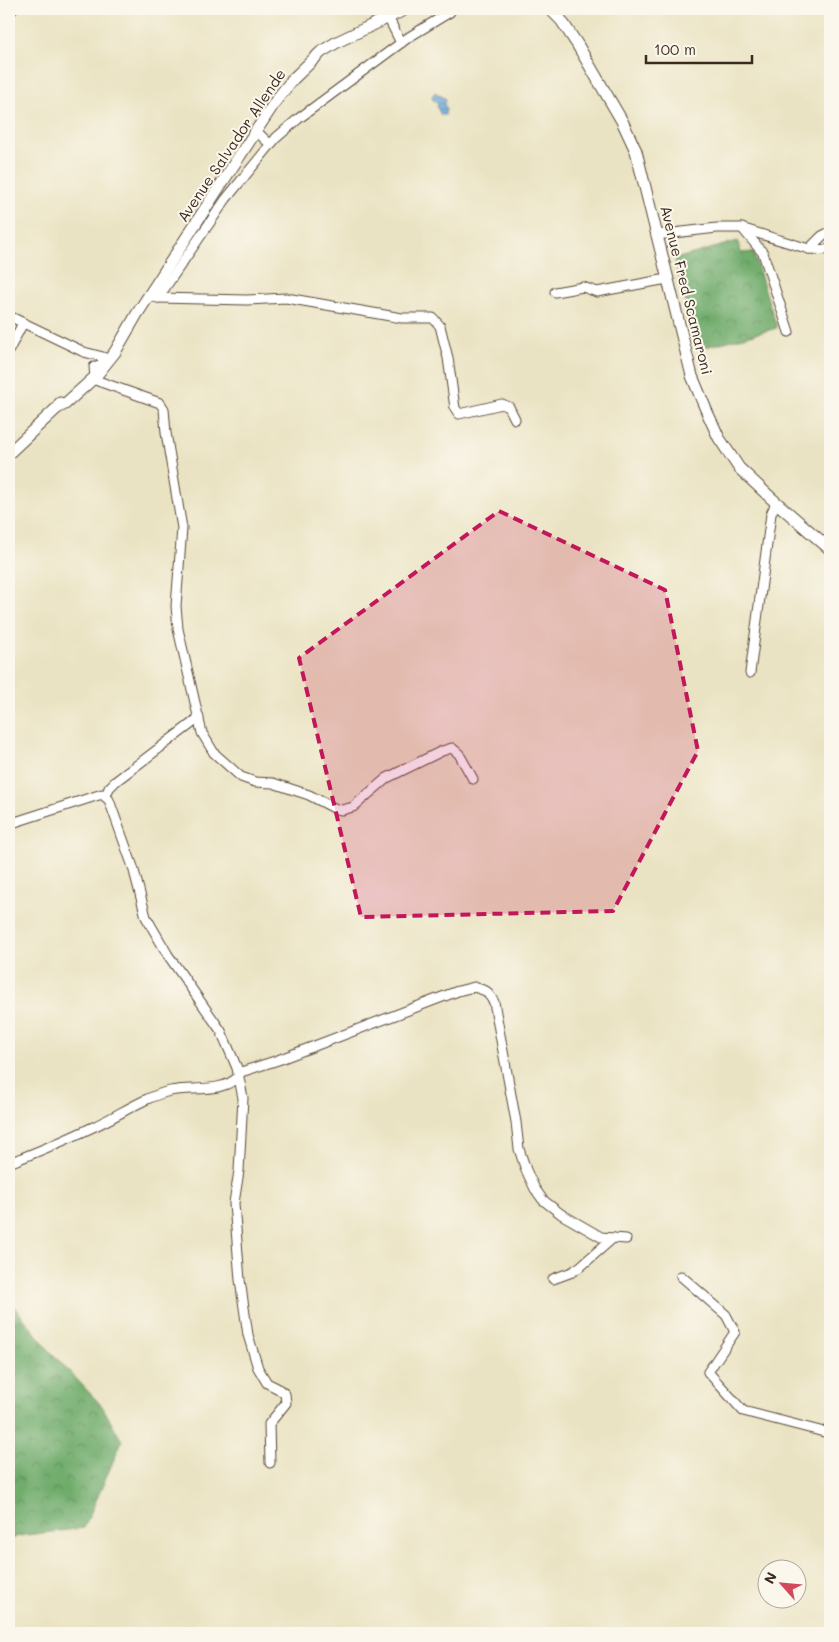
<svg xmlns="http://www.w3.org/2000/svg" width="839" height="1642" viewBox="0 0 839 1642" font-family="Mali,sans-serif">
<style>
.forest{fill:url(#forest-crowns);stroke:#566b45}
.water{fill:url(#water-rules);stroke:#536a7e}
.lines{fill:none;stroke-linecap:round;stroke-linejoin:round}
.minor-casing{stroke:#554637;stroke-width:11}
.major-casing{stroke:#554637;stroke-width:13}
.minor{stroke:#fff;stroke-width:9}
.major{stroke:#fff;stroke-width:11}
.marked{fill:#c2185b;fill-opacity:0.2;stroke:#c2185b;stroke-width:4;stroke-dasharray:10 6;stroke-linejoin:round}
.labels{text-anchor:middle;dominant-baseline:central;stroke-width:4;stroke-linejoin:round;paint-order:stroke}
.street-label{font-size:15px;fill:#3b2a1e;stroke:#fbf7ec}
</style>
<defs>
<pattern id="forest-crowns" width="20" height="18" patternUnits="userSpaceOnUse" patternTransform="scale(1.25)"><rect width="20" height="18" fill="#70ac6c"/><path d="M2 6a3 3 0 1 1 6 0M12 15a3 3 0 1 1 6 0" fill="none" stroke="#5d8c58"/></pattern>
<pattern id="water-rules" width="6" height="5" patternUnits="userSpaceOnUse" patternTransform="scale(1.25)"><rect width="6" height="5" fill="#6ba9dd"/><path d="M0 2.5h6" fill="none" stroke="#598ab3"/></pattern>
</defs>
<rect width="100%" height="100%" fill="#fbf7ec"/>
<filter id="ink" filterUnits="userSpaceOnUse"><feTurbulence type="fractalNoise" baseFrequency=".02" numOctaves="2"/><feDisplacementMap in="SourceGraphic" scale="10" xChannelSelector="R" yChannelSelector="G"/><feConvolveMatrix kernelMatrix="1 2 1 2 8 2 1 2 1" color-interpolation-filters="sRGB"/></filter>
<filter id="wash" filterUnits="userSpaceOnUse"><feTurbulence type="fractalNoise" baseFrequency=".0096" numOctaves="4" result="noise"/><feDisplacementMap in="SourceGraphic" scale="20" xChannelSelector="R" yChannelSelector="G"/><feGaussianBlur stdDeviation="1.12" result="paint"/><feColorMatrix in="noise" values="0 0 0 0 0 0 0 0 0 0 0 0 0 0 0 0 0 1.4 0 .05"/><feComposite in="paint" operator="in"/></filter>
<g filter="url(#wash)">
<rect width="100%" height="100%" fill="#eae3c3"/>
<g class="forest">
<path d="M738,241L741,253L753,252L777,328L698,349L675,259Z"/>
<path d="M9,1300L49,1350L102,1406L122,1441L84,1528L18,1536L9,1541Z"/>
</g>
<path class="water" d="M435,92L446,99L444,104L446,108L445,115H441L437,107L438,102L433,100L432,96Z"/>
</g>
<g filter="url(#ink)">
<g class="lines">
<g class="minor-casing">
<g id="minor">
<path d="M9,14L13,9"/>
<path d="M388,17L401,43"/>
<path d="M256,131L271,145"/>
<path d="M742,228L763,253L789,332"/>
<path d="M656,235L717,228H741L809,249L830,250"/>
<path d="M809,249L822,236L830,232"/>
<path d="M555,292L583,287L597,292L667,279"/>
<path d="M149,296L158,298L247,300L286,298L402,318H433L440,326L448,358L455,408L459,414L502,404L509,407L515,419"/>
<path d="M158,298L226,199L276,138L298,119L409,37L450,12"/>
<path d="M9,316L84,352L103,357V362L98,367"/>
<path d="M9,350L23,323"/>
<path d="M94,367L95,377L98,381L160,403L164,409L166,433L182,528L176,606L178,629L202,733L214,753L241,777L255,782L273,783L309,795L336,809L342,810L353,807L387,778L442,751L452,748L459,754L473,779"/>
<path d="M750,673L771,514L776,503"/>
<path d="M106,796L109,788L116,781L199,718"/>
<path d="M9,824L102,794L109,800L133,867L146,917L168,955L221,1031L237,1068L243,1098L239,1171L234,1203L240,1280L248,1335L258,1368L267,1383L277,1388L285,1394L286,1403L269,1424L270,1463"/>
<path d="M238,1073L278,1060L458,991L474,987L486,991L494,1002L516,1122L519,1149L526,1170L535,1189L543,1200L561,1214L601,1237L626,1239"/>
<path d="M9,1163C37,1152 66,1140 93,1127C118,1116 144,1097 170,1091C192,1086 222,1094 239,1076"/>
<path d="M681,1276L726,1315L735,1332L708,1372L743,1411L824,1432L830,1428"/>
<path d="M553,1279L572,1272L581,1266L613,1238"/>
</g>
</g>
<g class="major-casing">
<g id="major">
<path d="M550,9L561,20L577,44L622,121L636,151L692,376L707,412L719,438L739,468L771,498L830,549"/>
<path d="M57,408L65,404L95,377L115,352L137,314L216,192L277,99L293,79L321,52L337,42L406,9"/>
<path d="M9,453L57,408L60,403"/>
</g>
</g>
<use href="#minor" class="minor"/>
<use href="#major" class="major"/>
</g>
</g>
<path class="marked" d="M499,511L665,590L698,751L613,911L361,917L299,658Z"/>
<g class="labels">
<g class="street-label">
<text transform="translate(231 145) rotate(-56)">Avenue Salvador Allende</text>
<text transform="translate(687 290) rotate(76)">Avenue Fred Scamaroni</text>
</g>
</g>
<rect width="839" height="1642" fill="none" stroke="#fbf7ec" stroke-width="30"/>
<g transform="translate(782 1584) rotate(297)"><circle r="24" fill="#fbf7ec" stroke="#aea59a"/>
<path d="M0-4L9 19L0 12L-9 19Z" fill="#d1495b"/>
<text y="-8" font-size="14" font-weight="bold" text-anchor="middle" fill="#3b2a1e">N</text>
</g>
<path d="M646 55v8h106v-8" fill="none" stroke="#3b2a1e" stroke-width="2.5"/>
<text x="654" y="55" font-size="15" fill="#3b2a1e" stroke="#fbf7ec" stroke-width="4" paint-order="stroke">100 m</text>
</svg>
